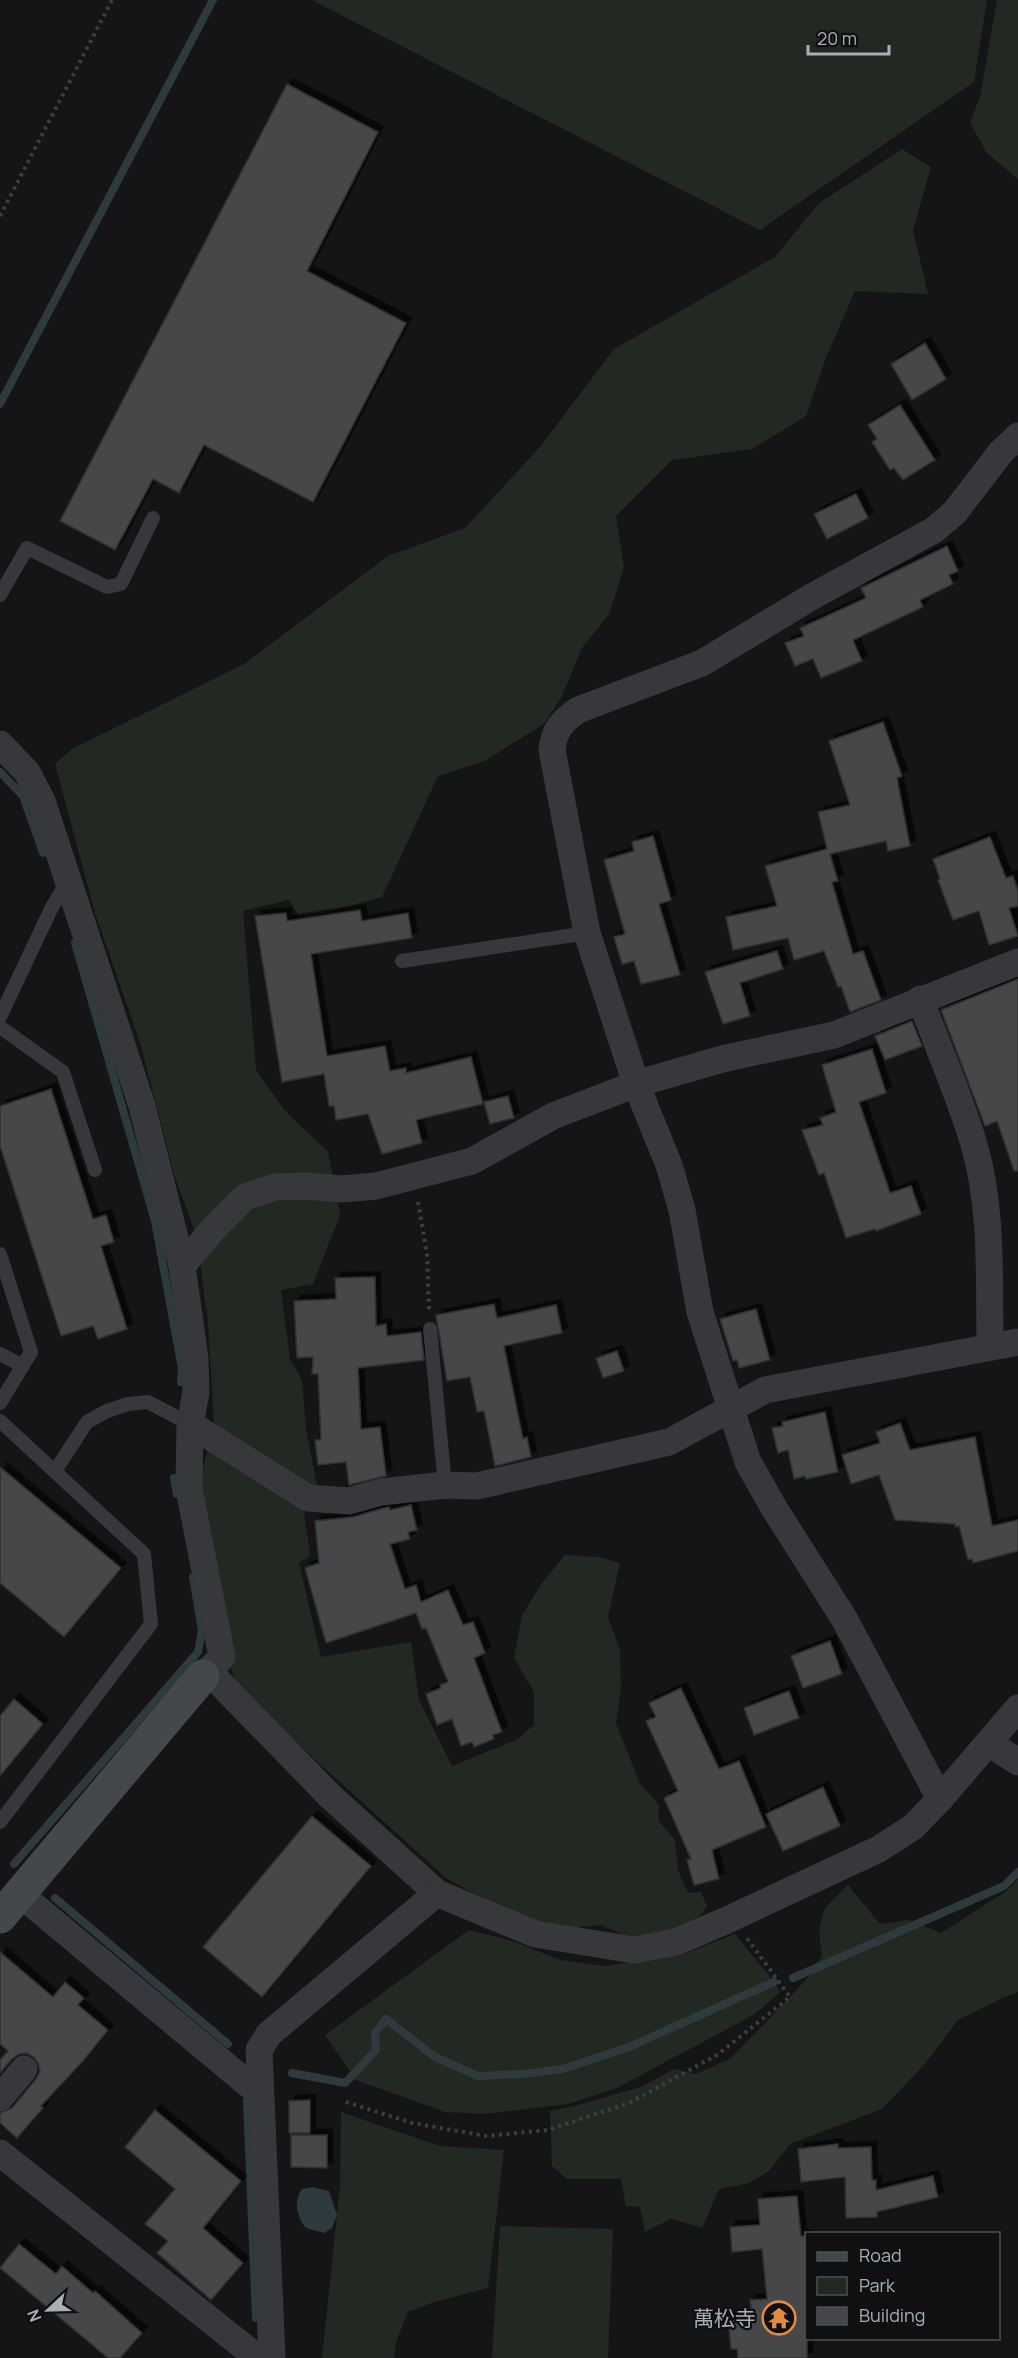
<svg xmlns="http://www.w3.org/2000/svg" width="1018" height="2358" viewBox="0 0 1018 2358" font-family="Manrope,'Noto Sans JP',sans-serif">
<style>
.green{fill:#222922}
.water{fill:#2f3a3e}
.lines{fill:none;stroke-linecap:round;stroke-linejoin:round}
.stream{stroke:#2f3a3e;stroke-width:8}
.building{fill:#444649;stroke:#2f3032;stroke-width:1.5;filter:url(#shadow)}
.path{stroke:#3c3f42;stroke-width:4;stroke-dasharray:3 4.5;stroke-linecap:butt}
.lane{stroke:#36383b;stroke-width:14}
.street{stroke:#36383b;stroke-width:27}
.secondary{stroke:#45484b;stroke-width:33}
.labels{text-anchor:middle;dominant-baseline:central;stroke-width:4.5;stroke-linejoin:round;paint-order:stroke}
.poi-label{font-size:21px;fill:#a8afb5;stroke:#101012;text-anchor:end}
</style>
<defs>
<filter id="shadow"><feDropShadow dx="5.5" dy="-5.5" stdDeviation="0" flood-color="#0009"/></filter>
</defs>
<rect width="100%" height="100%" fill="#151517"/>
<g class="green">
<path d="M312,0H987L974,82L760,230Z"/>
<path d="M997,0H1018V179L986,152L970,122L980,97Z"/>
<path d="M902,149L931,167L913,230L928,294L855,291L825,360L806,416L752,449L672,460L616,516L624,568L609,614L582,648L562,696L545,723L485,761L438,776L382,897L315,915L299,916L289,900L243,911L256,1070L285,1111L328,1152L340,1215L313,1284L281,1290L290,1359L302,1380L306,1429L321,1505L304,1511L310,1556L299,1563L321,1657L411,1642L419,1700L452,1766L516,1740L534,1725V1692L514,1658L522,1616L541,1584L565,1555L598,1557L620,1563L608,1617L620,1650L621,1689L616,1723L640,1784L659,1805L658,1820L675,1840L678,1870L688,1893L701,1892L707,1906L695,1922L636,1941L601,1925L553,1929L488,1902L446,1878L257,1707L233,1676L199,1484L214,1425L208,1321L197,1238L174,1174L141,1046L95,913L55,764L72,749L244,664L388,556L465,528L540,447L614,349L775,257L819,203Z"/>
<path d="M1018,1879V1992L1003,1998L958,2020L924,2065L882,2109L790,2144L769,2171L749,2183L719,2189L702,2228L671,2219L645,2232L640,2207L626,2206L621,2179H567L552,2166L550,2111L578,2105L641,2087L674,2069L696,2074L730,2059L767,2021L804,1982L822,1956L819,1929L825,1908L848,1885L880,1924L909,1920L941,1933L1008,1890Z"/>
<path d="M469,1930L509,1940L561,1960L604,1966L681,1955L735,1934L774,1982L780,1992L755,2014L617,2088L568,2104L485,2114L445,2112L356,2080L325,2035Z"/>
<path d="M341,2112L440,2146L504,2150L488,2288L434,2302L408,2312L396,2342L394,2358H322L340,2186Z"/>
<path d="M500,2226L613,2229L608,2358H492Z"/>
</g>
<path class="water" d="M313,2187L329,2191L337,2215L332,2228L324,2233L306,2228C297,2218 293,2200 302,2189Z"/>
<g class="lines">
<g class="stream">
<path d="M0,404L213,0"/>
<path d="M0,772L23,796L43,853"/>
<path d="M75,943L155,1221L182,1369L181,1382"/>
<path d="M174,1478L177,1494"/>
<path d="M14,1864L198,1652L202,1630L193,1577"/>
<path d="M55,1898L228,2044"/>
<path d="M793,1978L1004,1886L1018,1872"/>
<path d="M292,2073L345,2083L376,2050L375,2033L386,2019L435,2057L478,2076L524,2074L563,2069L629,2047L774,1982"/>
<path d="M247,2101L256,2318"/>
</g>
</g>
<g class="building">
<path d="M287,84L378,132L307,271L406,323L313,502L204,445L179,493L153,479L115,550L60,521Z"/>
<path d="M925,343L946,379L912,400L891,364Z"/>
<path d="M900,405L935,460L903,480L894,468L890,470L872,442L877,439L868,425Z"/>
<path d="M856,494L868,518L827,539L814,514Z"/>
<path d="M947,546L958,571L949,575L953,584L920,600L923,607L853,640L862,661L821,678L813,659L795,666L785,643L804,636L800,628L866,598L861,588Z"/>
<path d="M883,722L902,776L897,778L910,846L888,851L886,841L830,854L838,881L832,882L853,954L863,951L881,1000L850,1012L841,986L838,987L824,951L794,960L788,938L733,950L726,917L777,906L765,866L827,849L818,812L850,805L829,741Z"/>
<path d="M653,836L671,900L659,904L680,975L641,984L634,961L622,964L614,937L625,934L604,860L634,851L632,842Z"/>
<path d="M990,837L1006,878L1013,876L1018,891V906L1009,908L1018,936L989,945L979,911L953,920L938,880L940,879L933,859Z"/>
<path d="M360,910L362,921L408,913L412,938L311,954L327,1056L385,1046L390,1071L406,1068V1073L471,1057L483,1104L416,1120L422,1143L382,1154L368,1114L336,1120L334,1106H329L324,1074L282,1082L255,916L286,913L287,921Z"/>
<path d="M777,951L783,969L740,983L750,1016L723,1024L705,972Z"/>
<path d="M1018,979V1171H1014L997,1121L985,1126L941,1010Z"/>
<path d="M912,1021L922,1046L885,1060L875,1036Z"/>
<path d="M872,1049L886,1093L859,1102L890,1193L911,1186L921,1214L876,1231L875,1229L846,1238L824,1173L819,1175L802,1130L823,1125L820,1118L836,1112L822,1065Z"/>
<path d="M51,1089L93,1219L106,1215L114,1242L101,1246L127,1329L98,1339L93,1326L61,1336L0,1146V1106Z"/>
<path d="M508,1096L514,1118L490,1124L484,1102Z"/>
<path d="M375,1277L376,1326L386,1324L387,1336L421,1332L424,1360L358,1368L361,1429L380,1427L386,1476L349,1485L346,1462L318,1465L315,1440H321L318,1374H312L313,1357L297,1358L294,1301L336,1299L335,1278Z"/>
<path d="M494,1304L497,1318L556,1305L562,1333L504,1346L523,1439L527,1437L531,1457L495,1466L484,1411L477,1412L470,1377L447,1381L436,1315Z"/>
<path d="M756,1309L770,1360L739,1368L737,1360L733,1361L720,1319Z"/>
<path d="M617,1351L624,1371L603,1378L596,1358Z"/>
<path d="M825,1412L838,1472L806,1479L805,1476L794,1479L788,1450L778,1453L772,1428L783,1426L782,1422Z"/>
<path d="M900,1423L910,1450L975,1437L992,1526L1018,1520V1551L973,1563L972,1559L968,1560L959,1526L955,1527V1524L895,1520L879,1475L851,1484L842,1455L880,1443L876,1432Z"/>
<path d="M0,1467L121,1568L64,1637L0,1583Z"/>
<path d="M411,1505L417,1530L408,1532L410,1539L390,1544L405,1589L416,1585L421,1602L448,1590L463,1625L473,1622L485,1653L474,1658L502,1732L493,1735L494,1739L474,1747L472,1742L461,1746L452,1719L437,1725L426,1694L441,1688L440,1685L448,1682L426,1628L422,1629L416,1613L326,1643L305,1568L319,1563L315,1521L353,1517L384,1508L389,1507L390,1510Z"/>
<path d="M830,1641L842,1674L803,1688L791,1656Z"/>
<path d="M681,1688L719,1769L739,1761L766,1827L712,1850L719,1879L694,1885L687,1860L691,1859L664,1798L678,1791L646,1721L656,1717L649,1703Z"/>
<path d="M789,1691L799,1718L754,1735L744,1708Z"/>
<path d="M14,1699L43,1724L0,1776V1716Z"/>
<path d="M823,1787L840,1826L783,1851L766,1814Z"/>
<path d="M312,1816L371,1866L262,1997L203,1947Z"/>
<path d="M0,1952L53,1997L65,1982L84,1998L78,2005L108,2030L83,2061L41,2106L43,2108L17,2138L0,2123V2113L12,2108L36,2079L40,2071L38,2063L34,2057L26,2053L19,2054L12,2059L0,2073V2060L8,2051L0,2044Z"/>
<path d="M310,2100V2133H289V2101Z"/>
<path d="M155,2110L241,2181L203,2228L243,2263L211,2300L157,2253L168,2241L145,2224L175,2189L125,2147Z"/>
<path d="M291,2135H327V2168L291,2167Z"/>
<path d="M838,2144V2148L871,2147L872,2180H876V2190L933,2176L938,2197L877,2212V2217L846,2218L845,2177L801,2182L798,2149Z"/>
<path d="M797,2196L801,2236H807V2358H738L737,2349H731L728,2317L752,2315L750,2300L767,2299L762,2249L732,2252L730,2227L760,2225L758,2199Z"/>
<path d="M19,2244L56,2274L62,2266L93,2293L95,2291L142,2333L120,2358H108L0,2268Z"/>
</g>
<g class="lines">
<g class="path">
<path d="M0,216L112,0"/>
<path d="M418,1202L427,1254L429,1310"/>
<path d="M346,2102L412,2123L486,2136L548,2130L629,2103L717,2055L790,1997L747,1938"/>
</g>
<g class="lane">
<path d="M0,595L27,548L107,587L121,584L153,518"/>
<path d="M402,961L587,933"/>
<path d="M0,1017L52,907L67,882"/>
<path d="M0,1027L63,1072L95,1170"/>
<path d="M0,1254L31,1352L0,1403"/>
<path d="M430,1329L445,1485"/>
<path d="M0,1354L23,1366"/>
<path d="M0,1421L144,1554L151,1624L0,1822"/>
<path d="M55,1471L87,1422L107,1411L128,1404L148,1402L190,1424"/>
</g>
<g class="street">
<path d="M0,744L27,772L42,801L142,1106L182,1266L195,1358L196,1392L190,1424L189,1489L222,1657L203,1676"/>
<path d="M920,999C938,1046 958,1093 973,1141C993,1207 989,1279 990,1347"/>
<path d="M182,1266L214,1228L245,1197L275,1187L305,1186L342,1189L376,1186L472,1161L553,1116L636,1084L722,1059L834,1035L1018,962"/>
<path d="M190,1424L308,1498L349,1501L381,1492L445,1485L477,1486L669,1442L765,1390L1018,1342"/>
<path d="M203,1676L217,1680L330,1796L437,1893L535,1934L634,1950L676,1942L725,1921L879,1849L913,1827L940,1799L1018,1708"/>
<path d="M989,1743L1018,1762"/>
<path d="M940,1799L845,1620L774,1508L748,1462L700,1312L682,1210L669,1165L636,1084L587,933L552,750C554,730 562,721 578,710L702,663L813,596L934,530L955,512L1001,452L1018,436"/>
<path d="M20,1894L260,2094"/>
<path d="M0,2098L24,2069"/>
<path d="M0,2153L258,2358"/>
<path d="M272,2358L259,2050L269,2034L437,1893"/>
</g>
<path class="secondary" d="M0,1917L203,1676"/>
</g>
<defs>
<g id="temple-ring" transform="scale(1.725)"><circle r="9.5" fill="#101012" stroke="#e08a43" stroke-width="1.5"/><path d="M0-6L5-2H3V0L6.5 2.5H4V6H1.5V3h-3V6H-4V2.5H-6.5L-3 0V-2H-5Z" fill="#e08a43"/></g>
</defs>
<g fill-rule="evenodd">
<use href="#temple-ring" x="779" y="2318"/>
</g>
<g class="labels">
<g class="poi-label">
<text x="756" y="2318">萬松寺</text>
</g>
</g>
<rect x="805" y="2232" width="195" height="108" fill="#101012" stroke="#4d5053" stroke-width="1.5"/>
<rect x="817" y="2252" width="30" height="9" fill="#45484b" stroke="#4d5053" stroke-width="1.5"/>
<text x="859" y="2262" font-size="18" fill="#a8afb5">Road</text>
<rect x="817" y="2277" width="30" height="18" fill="#222922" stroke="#4d5053" stroke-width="1.5"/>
<text x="859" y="2292" font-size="18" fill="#a8afb5">Park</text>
<rect x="817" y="2307" width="30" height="18" fill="#444649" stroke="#4d5053" stroke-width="1.5"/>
<text x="859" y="2322" font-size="18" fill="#a8afb5">Building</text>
<g transform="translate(48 2310) rotate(248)" stroke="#101012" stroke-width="4.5" paint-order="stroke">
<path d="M0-4.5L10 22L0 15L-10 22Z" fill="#a8afb5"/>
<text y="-9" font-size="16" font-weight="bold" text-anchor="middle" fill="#a8afb5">N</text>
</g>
<path d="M808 45v9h81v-9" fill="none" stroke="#a8afb5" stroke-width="3"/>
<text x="817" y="45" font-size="18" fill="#a8afb5" stroke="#101012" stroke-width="4.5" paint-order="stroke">20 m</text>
</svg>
